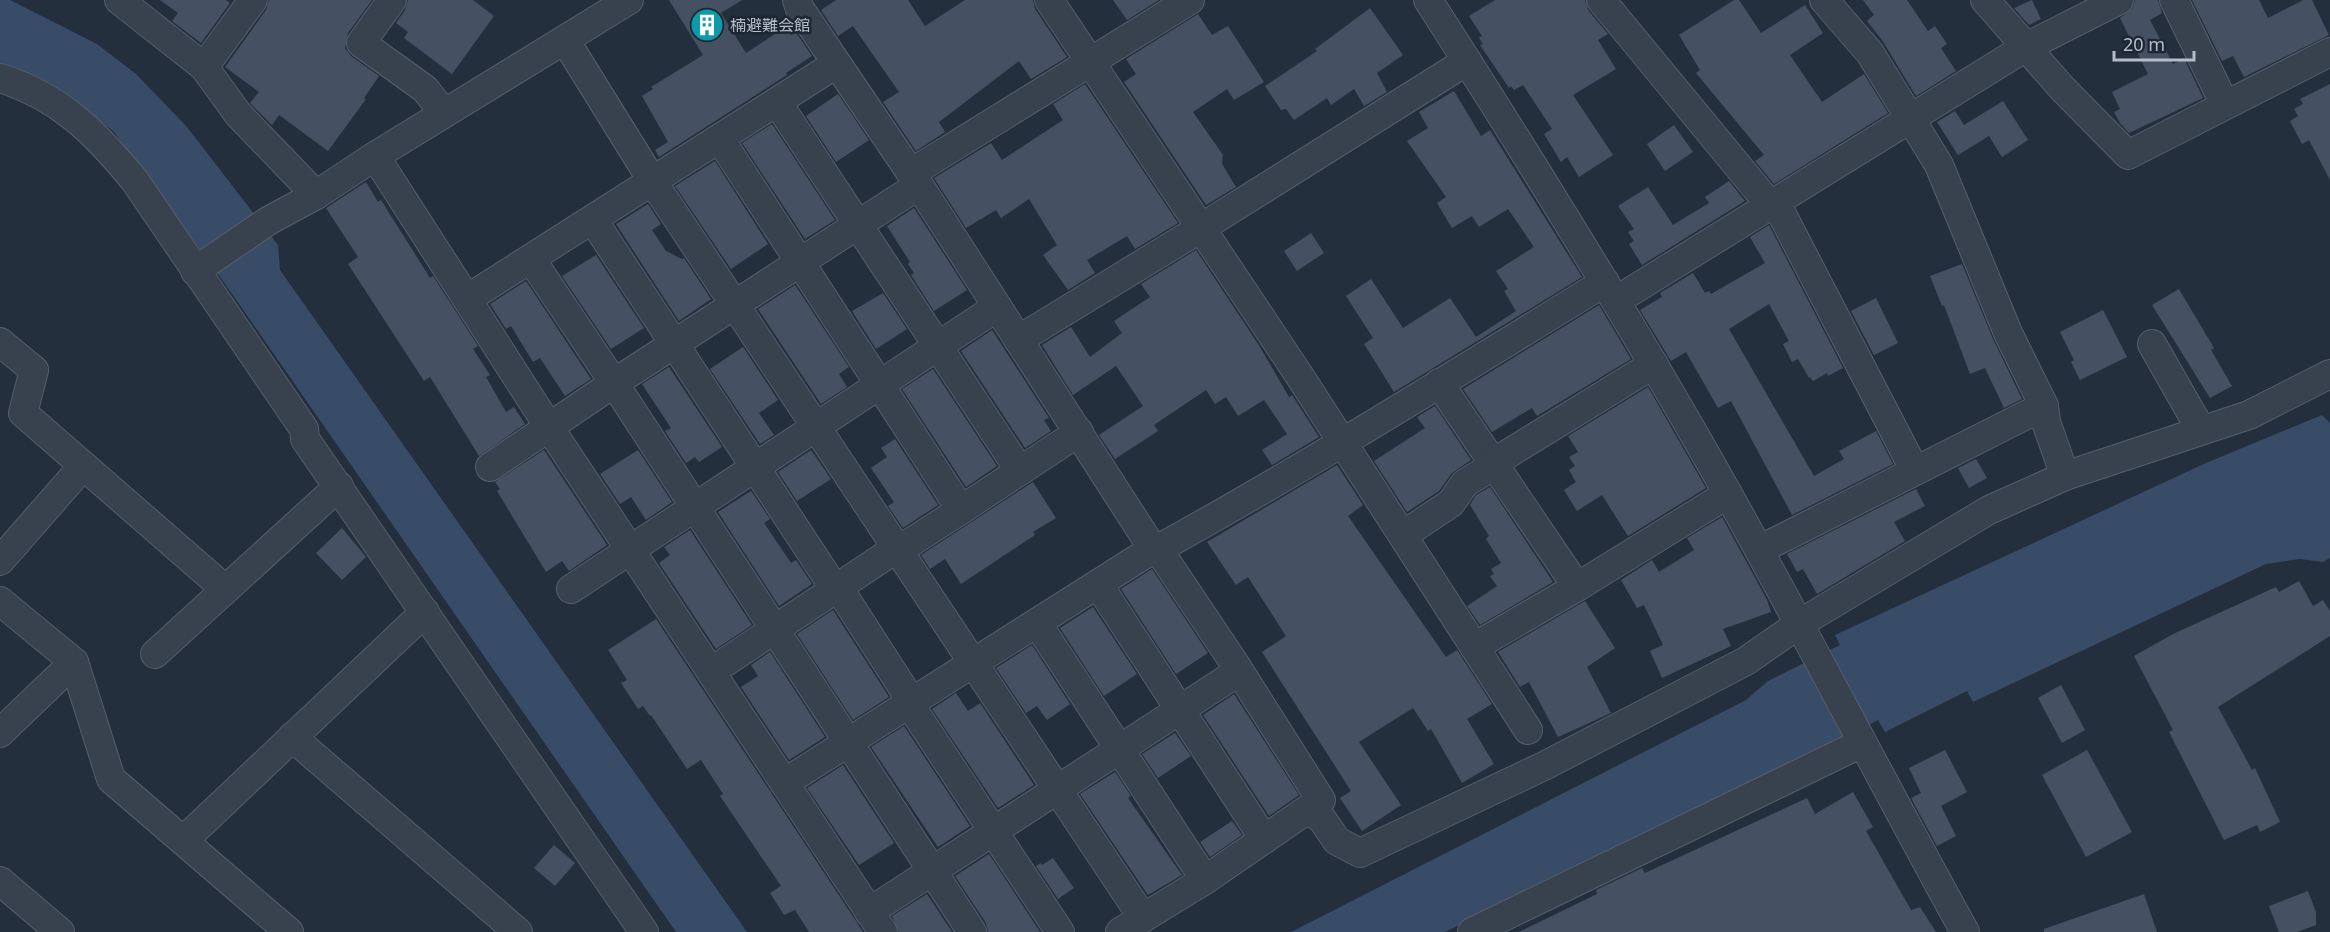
<svg xmlns="http://www.w3.org/2000/svg" width="2330" height="932" viewBox="0 0 2330 932" font-family="'Noto Sans','Noto Sans JP',sans-serif">
<style>
.water{fill:#394c67}
.building{fill:#455162}
.lines{fill:none;stroke-linecap:round;stroke-linejoin:round}
.minor-casing{stroke:#565f6c;stroke-width:30}
.minor{stroke:#38414e;stroke-width:28}
.labels{text-anchor:middle;dominant-baseline:central;stroke-width:5;stroke-linejoin:round;paint-order:stroke}
.poi-label{font-size:16px;fill:#b4bcc9;stroke:#1d2633;text-anchor:start}
</style>
<rect width="100%" height="100%" fill="#242f3e"/>
<g class="water">
<path d="M0,0H10L97,44L136,74L187,127L278,245L280,270L747,932H676L221,278L114,132L81,105L42,80L0,65Z"/>
<path d="M2322,415L2330,423V558L2323,562L2300,559L2266,564L1973,702L1967,691L1885,732L1878,720L1809,756L1445,932H1291L1746,700L1768,681L1840,645L1835,635L2206,463Z"/>
</g>
<g class="building">
<path d="M160,0H226L230,3L201,43L172,21L178,13Z"/>
<path d="M269,0H372L348,33L345,48L351,56L379,76L364,98L366,99L328,151L279,115L272,125L250,103L259,92L225,67L266,10Z"/>
<path d="M408,0H473L494,16L452,74L404,38L408,32L396,23L405,10Z"/>
<path d="M669,0H742L721,13L746,53L790,24L812,56L786,73L787,75L659,157L655,150L668,142L642,96L653,89L651,87L703,55Z"/>
<path d="M836,0H908L925,26L965,0H1033L1035,9L1067,57L1031,79L1019,61L939,122L945,132L916,151L883,102L899,92L853,26L838,36L821,10Z"/>
<path d="M1113,0H1159L1127,20Z"/>
<path d="M1495,0H1585L1588,10L1608,34L1598,40L1616,69L1573,95L1613,155L1579,177L1567,157L1561,162L1544,134L1552,129L1523,85L1514,90L1511,86L1509,88L1480,45L1483,44L1479,38L1482,36L1469,16Z"/>
<path d="M1734,0H1739L1761,33L1805,5L1823,33L1790,55L1822,102L1864,74L1888,113L1774,184L1755,161L1764,155L1696,73L1700,70L1679,35Z"/>
<path d="M1863,0H1907L1928,31L1935,26L1947,44L1941,48L1956,71L1916,96L1882,40L1867,21L1874,15Z"/>
<path d="M2032,0L2041,19L2029,25L2014,8Z"/>
<path d="M2135,0H2158L2162,13L2150,20L2173,64L2184,58L2203,98L2129,133L2120,123L2114,112L2120,109L2112,92L2148,74L2120,18L2132,9Z"/>
<path d="M2192,0H2259L2268,18L2303,0H2312L2329,35L2244,77L2233,56L2222,61Z"/>
<path d="M1370,8L1403,55L1377,73L1387,92L1364,106L1354,89L1331,105L1327,98L1294,120L1286,109L1281,110L1265,86L1317,51L1315,49Z"/>
<path d="M1198,14L1212,35L1228,26L1264,82L1234,100L1227,89L1193,112L1223,155L1222,164L1236,187L1206,205L1124,82L1136,74L1126,59Z"/>
<path d="M1085,84L1178,223L1135,249L1127,236L1087,260L1095,273L1068,290L1043,255L1057,245L1029,199L1001,218L996,210L966,228L934,178L991,143L1002,160L1063,120L1053,104Z"/>
<path d="M2330,84V180L2309,140L2302,144L2290,121L2298,116L2294,109L2303,104L2300,99Z"/>
<path d="M1454,91L1481,136L1490,130L1582,277L1394,392L1364,344L1373,338L1346,296L1371,279L1403,328L1450,298L1476,337L1516,311L1504,291L1508,289L1496,271L1534,247L1508,209L1479,227L1472,216L1452,228L1437,203L1446,197L1407,141L1428,128L1419,112Z"/>
<path d="M838,94L869,140L836,162L806,116Z"/>
<path d="M2003,101L2028,140L2002,157L1989,136L1958,155L1937,122L1955,111L1964,125Z"/>
<path d="M772,124L835,220L805,239L742,143Z"/>
<path d="M1674,125L1693,152L1665,171L1647,144Z"/>
<path d="M715,161L768,244L731,269L675,186Z"/>
<path d="M1729,181L1745,201L1642,265L1629,244L1634,241L1628,232L1634,229L1618,206L1648,187L1673,225L1709,203L1705,197Z"/>
<path d="M366,182L378,202L381,200L430,278L433,276L478,346L473,349L490,375L486,377L506,412L514,407L525,424L479,456L430,377L424,381L348,264L358,257L326,208Z"/>
<path d="M648,204L661,224L652,230L666,251L682,259L684,258L711,299L679,321L616,224Z"/>
<path d="M914,208L967,290L934,311L911,275L914,273L908,264L910,262L887,226Z"/>
<path d="M1769,225L1843,368L1828,376L1827,373L1813,381L1810,377L1809,378L1798,359L1792,362L1783,344L1789,341L1769,304L1729,329L1814,476L1844,459L1839,451L1876,431L1893,464L1792,515L1731,401L1718,408L1686,352L1671,361L1640,310L1662,297L1660,293L1693,273L1705,293L1709,291L1711,294L1765,263L1750,237Z"/>
<path d="M1311,233L1324,253L1297,271L1284,251Z"/>
<path d="M1196,250L1260,347L1289,397L1292,395L1319,437L1272,465L1262,450L1287,434L1264,400L1238,416L1226,397L1215,404L1206,390L1154,425L1158,431L1115,459L1099,435L1143,406L1116,366L1073,395L1042,345L1071,327L1090,357L1122,333L1114,321L1150,297L1141,284Z"/>
<path d="M596,255L644,328L611,349L562,276Z"/>
<path d="M1962,264L1993,339L2022,399L2004,408L1985,368L1970,374L1944,305L1942,306L1930,276Z"/>
<path d="M526,281L591,379L565,396L540,358L533,362L511,326L506,329L490,304Z"/>
<path d="M795,285L849,367L839,374L847,387L821,404L758,309Z"/>
<path d="M2179,289L2214,348L2211,350L2232,386L2210,398L2152,305Z"/>
<path d="M883,293L907,329L876,349L852,311Z"/>
<path d="M1876,298L1898,343L1874,355L1851,311Z"/>
<path d="M1599,305L1631,359L1537,416L1532,408L1492,432L1463,389Z"/>
<path d="M2103,310L2127,357L2080,380L2071,362L2074,360L2060,332Z"/>
<path d="M992,330L1049,418L1044,420L1051,431L1025,448L961,351Z"/>
<path d="M743,347L778,400L759,413L774,435L760,444L710,369Z"/>
<path d="M669,367L722,447L699,462L695,457L686,463L665,431L671,428L642,384Z"/>
<path d="M933,369L997,466L966,487L902,389Z"/>
<path d="M1648,387L1706,488L1628,536L1602,495L1577,511L1564,490L1576,482L1569,470L1575,466L1569,457L1578,452L1568,436Z"/>
<path d="M1435,406L1471,460L1452,473L1439,491L1407,512L1374,461L1425,428L1417,417Z"/>
<path d="M895,439L938,505L903,528L888,506L894,502L871,468L887,457L881,448Z"/>
<path d="M544,450L607,545L569,571L562,561L546,572L497,491L500,489L495,482Z"/>
<path d="M638,450L672,502L646,520L631,497L620,504L600,474Z"/>
<path d="M811,450L831,479L797,501L778,472Z"/>
<path d="M1976,459L1987,478L1969,488L1958,468Z"/>
<path d="M1337,465L1363,505L1348,516L1446,657L1457,650L1492,704L1467,719L1494,764L1462,783L1431,729L1428,731L1413,708L1359,742L1401,805L1362,831L1340,798L1351,791L1262,652L1286,636L1248,577L1236,585L1207,542Z"/>
<path d="M1033,482L1056,518L1033,532L1035,535L961,584L945,559L930,569L921,555Z"/>
<path d="M1490,487L1553,582L1480,625L1467,606L1497,586L1490,576L1494,574L1491,569L1501,563L1486,539L1489,536L1470,505L1476,495Z"/>
<path d="M1916,489L1925,506L1894,522L1905,541L1817,594L1803,569L1797,572L1787,554Z"/>
<path d="M751,491L770,519L764,523L791,563L796,560L812,584L779,606L718,512Z"/>
<path d="M1722,517L1767,600L1771,612L1723,629L1731,646L1662,678L1650,651L1663,645L1644,605L1637,608L1621,580L1652,560L1659,572L1694,550L1687,538Z"/>
<path d="M342,528L366,557L342,580L316,553Z"/>
<path d="M690,530L752,625L716,649L659,563L670,555L664,547Z"/>
<path d="M1152,569L1208,653L1176,674L1121,589Z"/>
<path d="M2299,581L2313,606L2323,600L2330,611V636L2218,707L2252,770L2255,768L2280,822L2260,832L2257,825L2224,840L2169,732L2173,730L2134,656L2173,634L2276,587L2279,592Z"/>
<path d="M1585,601L1615,648L1587,667L1611,713L1558,737L1529,682L1520,687L1498,652Z"/>
<path d="M1093,607L1137,674L1104,696L1060,628Z"/>
<path d="M833,610L889,697L853,720L797,634Z"/>
<path d="M656,619L856,921L863,932H809L795,910L784,915L770,893L781,886L720,796L723,794L701,760L687,769L651,715L650,716L643,706L638,709L621,683L627,680L608,650Z"/>
<path d="M1032,645L1070,704L1047,720L1037,706L1026,713L996,668Z"/>
<path d="M770,652L825,737L789,760L741,687L758,676L751,665Z"/>
<path d="M2061,685L2085,730L2062,743L2038,698Z"/>
<path d="M956,693L968,711L980,703L1034,785L998,808L932,709Z"/>
<path d="M1234,694L1299,795L1269,816L1203,715Z"/>
<path d="M904,726L970,826L938,847L871,747Z"/>
<path d="M1175,733L1191,756L1158,778L1142,754Z"/>
<path d="M1945,750L1967,792L1941,806L1956,836L1937,846L1911,798L1921,793L1909,768Z"/>
<path d="M2087,750L2132,832L2086,857L2042,775Z"/>
<path d="M843,765L894,843L859,865L807,788Z"/>
<path d="M1115,772L1131,796L1128,798L1182,875L1148,895L1080,794Z"/>
<path d="M1853,792L1873,827L1866,831L1911,910L1920,907L1936,932H1519L1597,894L1596,890L1642,868L1645,873L1807,798L1815,814Z"/>
<path d="M1232,821L1242,835L1210,857L1200,842Z"/>
<path d="M554,845L575,863L555,886L534,868Z"/>
<path d="M989,854L1040,932H988L986,923L955,876Z"/>
<path d="M1053,858L1074,888L1058,899L1036,866L1041,863L1042,865Z"/>
<path d="M2308,891L2316,912V925L2297,932H2279L2269,906Z"/>
<path d="M927,894L952,932H899L892,916Z"/>
<path d="M2144,894L2157,932H2044V929Z"/>
</g>
<g class="lines">
<g class="minor-casing">
<g id="minor">
<path d="M119,0L204,67L238,114L316,195"/>
<path d="M392,0L361,43L425,89L444,113"/>
<path d="M797,0L800,9L919,185L1153,549"/>
<path d="M1049,0L1299,375L1528,730"/>
<path d="M1428,0C1532,162 1634,326 1728,494C1809,639 1885,787 1965,932"/>
<path d="M1601,0L1770,205"/>
<path d="M1824,0L1870,53L1939,165L2008,333L2044,406L2046,422L2065,476"/>
<path d="M1985,0L2061,87L2128,155L2330,52"/>
<path d="M2174,0L2225,105"/>
<path d="M565,40L653,182L1143,918"/>
<path d="M204,67L253,0"/>
<path d="M0,78C59,96 96,133 135,181L304,429L305,439L644,932"/>
<path d="M777,102L1020,471"/>
<path d="M720,139L961,510L1079,432"/>
<path d="M375,156L549,427L883,932"/>
<path d="M911,173L1190,0"/>
<path d="M1775,201L1915,471"/>
<path d="M593,220L835,589"/>
<path d="M531,259L614,383L972,932"/>
<path d="M195,271L268,221L316,195L375,156L629,0"/>
<path d="M467,299L836,64"/>
<path d="M1617,300L2026,47L2119,0"/>
<path d="M1018,340L1201,228L1467,61"/>
<path d="M0,342L34,370L23,413L225,589"/>
<path d="M2152,344L2201,430"/>
<path d="M1439,383L1577,587"/>
<path d="M1493,463L1654,364"/>
<path d="M490,467L614,383L919,185"/>
<path d="M1403,535L1451,503L1465,483L1495,465"/>
<path d="M899,550L961,510"/>
<path d="M1759,550L2044,406"/>
<path d="M0,561L83,466"/>
<path d="M1098,584L1264,839"/>
<path d="M838,587L903,688L910,705L1060,932"/>
<path d="M571,589L997,307"/>
<path d="M0,601L74,662L111,779L289,932"/>
<path d="M1037,623L1205,880"/>
<path d="M1474,647L1577,587L1728,494"/>
<path d="M155,654L339,486"/>
<path d="M712,671L897,548"/>
<path d="M0,733L74,662"/>
<path d="M292,737L518,932"/>
<path d="M784,783L1153,549H1158C1310,465 1457,373 1605,282"/>
<path d="M1308,810L1322,819L1337,841L1360,853L1544,766L1746,661L1799,624L1989,510L2065,476L2249,415L2330,374"/>
<path d="M184,840L425,612"/>
<path d="M0,881L60,932"/>
<path d="M869,912L1238,672"/>
<path d="M1120,932L1205,880L1321,800L1233,661L1158,549"/>
<path d="M1472,932L1862,743"/>
</g>
</g>
<use href="#minor" class="minor"/>
</g>
<defs>
<g id="building-disc" transform="scale(1.725)"><circle r="9.5" fill="#0f9aa8" stroke="#1d2633"/><path d="M-4-6H4V6H1V3H-1V6H-4ZM-2.5-4.3h1.7v1.8h-1.7ZM.8-4.3h1.7v1.8H.8ZM-2.5-1h1.7V.8h-1.7ZM.8-1h1.7V.8H.8Z" fill="#fff"/></g>
</defs>
<g fill-rule="evenodd">
<use href="#building-disc" x="707" y="25"/>
</g>
<g class="labels">
<g class="poi-label">
<text x="730" y="25">楠避難会館</text>
</g>
</g>
<path d="M2114 51v9h80v-9" fill="none" stroke="#b4bcc9" stroke-width="3"/>
<text x="2123" y="51" font-size="18" fill="#b4bcc9" stroke="#1d2633" stroke-width="4.5" paint-order="stroke">20 m</text>
</svg>
